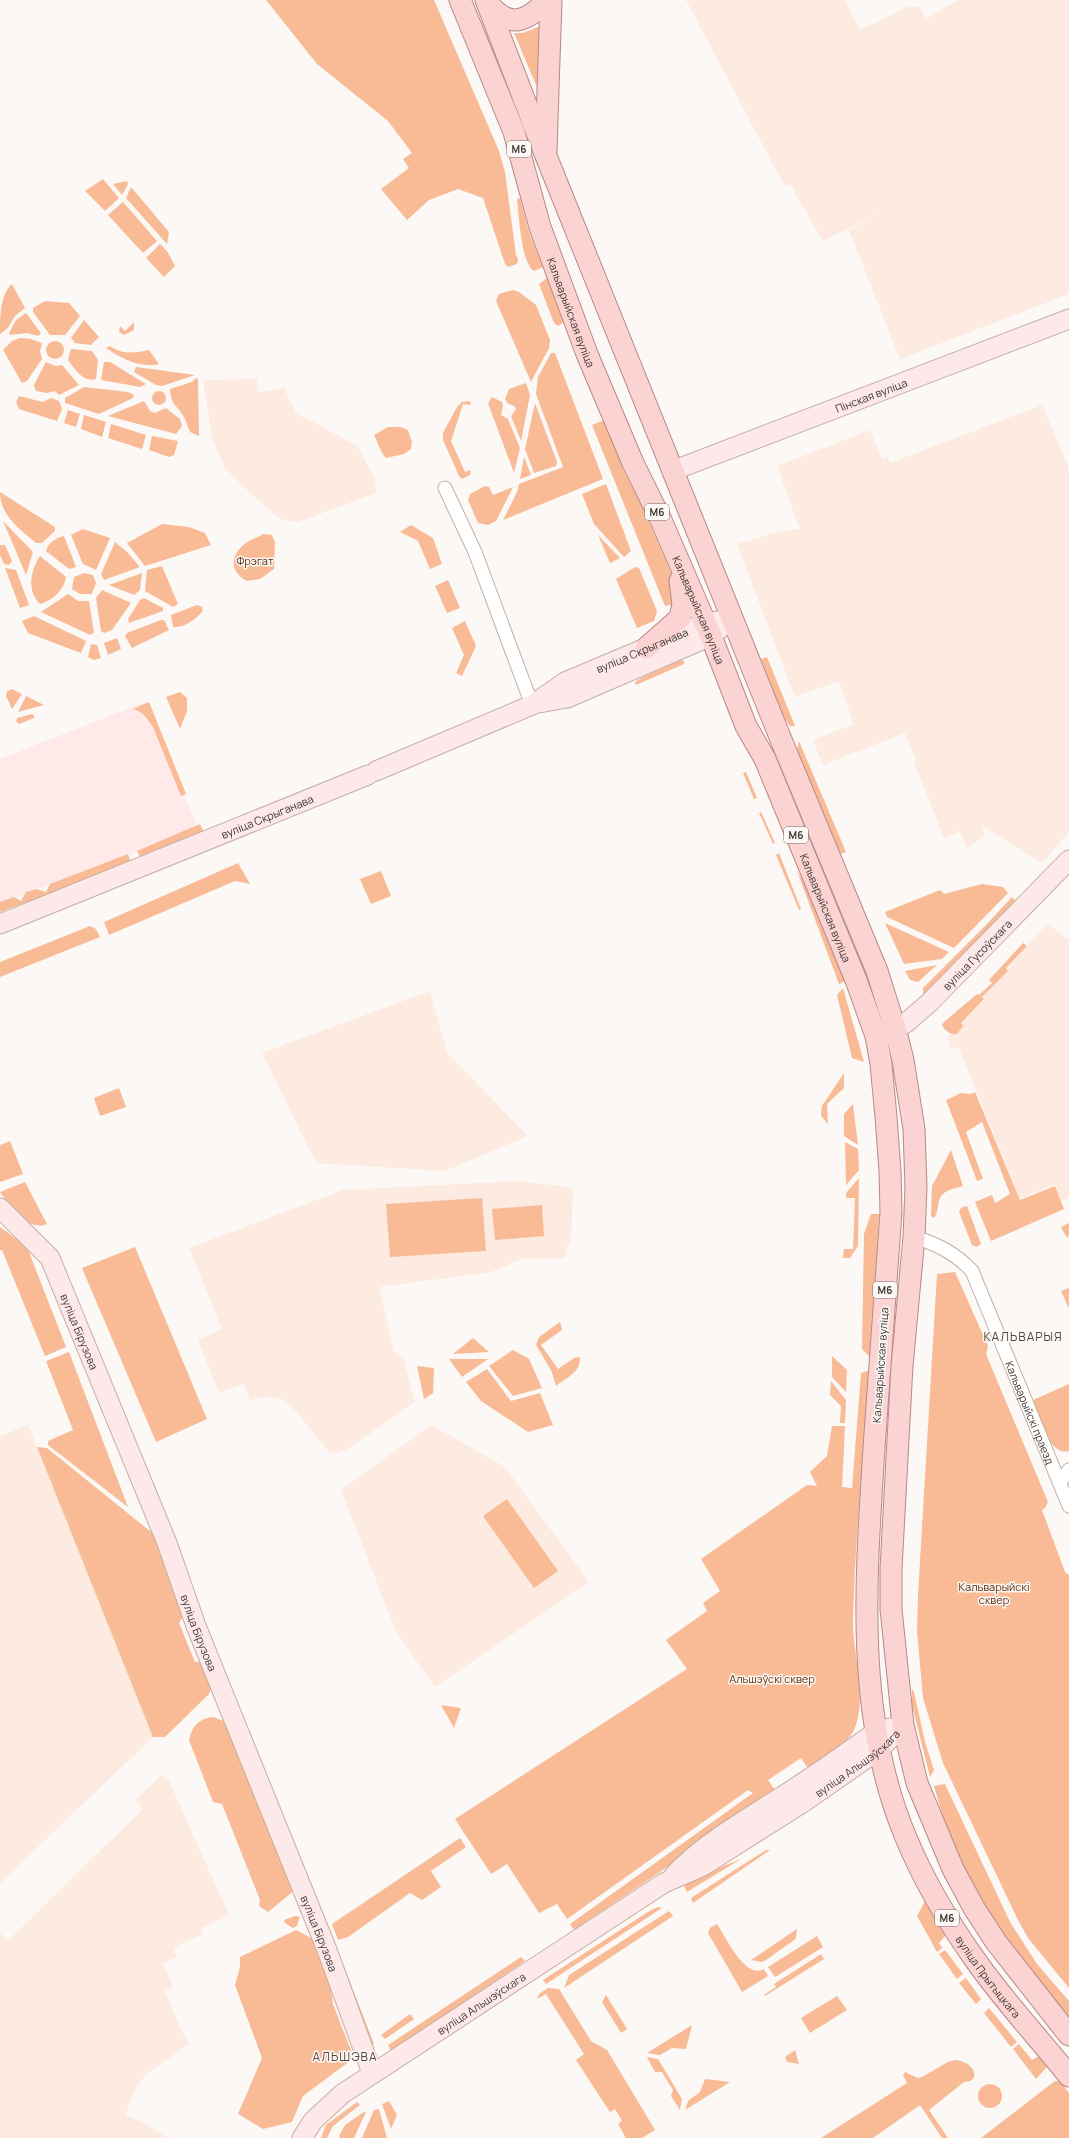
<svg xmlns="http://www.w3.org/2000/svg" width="1069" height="2138" viewBox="0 0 1069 2138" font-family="Manrope,sans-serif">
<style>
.commercial{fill:#ffe9e9}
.built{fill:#fdeae0}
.green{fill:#f8bb96}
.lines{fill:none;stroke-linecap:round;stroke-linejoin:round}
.street-casing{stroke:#c4aea2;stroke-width:15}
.secondary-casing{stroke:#c4aea2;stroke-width:21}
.primary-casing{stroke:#b78987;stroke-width:23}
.street{stroke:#fff;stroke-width:13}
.secondary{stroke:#fde9e9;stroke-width:19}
.primary{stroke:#fbd3d3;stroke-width:21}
.labels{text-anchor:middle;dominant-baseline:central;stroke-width:3;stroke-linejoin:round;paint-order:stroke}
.shield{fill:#fcf8f5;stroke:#78716c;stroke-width:1}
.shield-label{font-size:10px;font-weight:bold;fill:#3f3731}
.street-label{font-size:11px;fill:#3f3731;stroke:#fcf8f5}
.park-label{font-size:11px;fill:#5e2e0a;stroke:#fcf8f5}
.neighbourhood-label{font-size:12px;letter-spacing:1px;fill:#564439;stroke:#fcf8f5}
</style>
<rect width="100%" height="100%" fill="#fcf8f5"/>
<path class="commercial" d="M145,702L198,829L0,903V759Z"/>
<g class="built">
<path d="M686,0H845L860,30L907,7L919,6L926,19L958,0H1069V294L900,359L849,230L881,212L823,241L790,184L785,187Z"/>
<path d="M257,379L258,392L284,388L296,413L357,446L375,478L376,493L298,522L280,519L244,487L225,468L212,438L203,380Z"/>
<path d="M1042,405L1069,468V832L1042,863L982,826L985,835L967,849L960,831L944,838L914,762L916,760L905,733L823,765L813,740L854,724L839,681L795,697L737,544L782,531L800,529L777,466L870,430L882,459L888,457L890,463Z"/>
<path d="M1048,924L1066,938H1069V1198L1061,1201L1055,1184L1020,1199L959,1048L949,1047L948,1035L957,1034L960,1024L984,1000L982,997L1008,971L1005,969Z"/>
<path d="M430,991L447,1053L528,1136L445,1171L316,1163L262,1053Z"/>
<path d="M521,1181L573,1188L571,1242L566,1249V1258L522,1259L491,1272L379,1287L394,1351L403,1358L415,1402L346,1450L336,1453L329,1452L289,1403L278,1398L265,1397L250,1400L244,1384L219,1393L198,1340L222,1329L189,1248L343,1190Z"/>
<path d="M28,1425L153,1737L0,1883V1436Z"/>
<path d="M431,1425L505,1467L589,1582L435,1687L396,1632L341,1490Z"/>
<path d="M162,1775L169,1781L229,1915L201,1928L203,1934L173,1948L177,1957L163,1963L173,1987L165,1991L183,2034L190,2043L149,2072L137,2085L125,2115L146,2124L168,2138H0V1933L8,1941L11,1938L143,1809L135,1800Z"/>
</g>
<g class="green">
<path d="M266,0H434L499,151L505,172L516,255L518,259L517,264L508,267L505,264L483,198L458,189L429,200L407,220L381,189L409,168L403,159L412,153L388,121L317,64Z"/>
<path d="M543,25L539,92L514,33H523Z"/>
<path d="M103,179L119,198L105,211L85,191Z"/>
<path d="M127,181L128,184L122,195L113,184Z"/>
<path d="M131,187L169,232L167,244L126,198Z"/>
<path d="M520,198L529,232L543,267L534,271C521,263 519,215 517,199Z"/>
<path d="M123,202L157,241L143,253L108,215Z"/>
<path d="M160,244L167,251L175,266L164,277L146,258Z"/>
<path d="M547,278L565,322L558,326L554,323L539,284Z"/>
<path d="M12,284L25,308L15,316L8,328L0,334C0,319 0,294 12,284Z"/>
<path d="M513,290L519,292L536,305L550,340L549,348L531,382L496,301L499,294Z"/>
<path d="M45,301L69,303L80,316L65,335H50L33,312V308Z"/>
<path d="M26,313L41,333L38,336L27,333L10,335L9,333L16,320Z"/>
<path d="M84,320L99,337L91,345L75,343L71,338Z"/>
<path d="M134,322V330L124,335L119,332L120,326L125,331Z"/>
<path d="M20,338L31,339L42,343L40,351L42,359L27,381L22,383L3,350L12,341Z"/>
<circle cx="55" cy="350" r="9"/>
<path d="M110,346C122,355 135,353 149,350L159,364C142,369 120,358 106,348Z"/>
<path d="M71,349L92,351L98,360L96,379C83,383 75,369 68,360Z"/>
<path d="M551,353H555L603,479L503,520L517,492L519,484L563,467L536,394L538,377Z"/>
<path d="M46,362L55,366L62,365L79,385L59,395L55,391L47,393L36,391L34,385Z"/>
<path d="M104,362H110L146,384L140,387L101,380Z"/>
<path d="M136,367L195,375L162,386L156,385L134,372Z"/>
<path d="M196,378L198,379L199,436L190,432C188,427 186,421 184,417C177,404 171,406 170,389L192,382Z"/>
<path d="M526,383L530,395L521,441L511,416L516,409L514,406L507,403L505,399L509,389Z"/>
<path d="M84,387L128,392L134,395L133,398L99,414L65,403V398Z"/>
<circle cx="159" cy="398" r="7"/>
<path d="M19,396L43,402L51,398L59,401L62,409L57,421L19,409L16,402Z"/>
<path d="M492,397L502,402L503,406L501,415L508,419L520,448L514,473L488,403Z"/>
<path d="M144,401L150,411L155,413L166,408L180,419L182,426L176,434L108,416Z"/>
<path d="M470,401L471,405L463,404L451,441L465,472L471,470L470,475L462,479L459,476L443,440V433L457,407L462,402Z"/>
<path d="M535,403L557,462L556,466L534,473L525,449Z"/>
<path d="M68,410L80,414L76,427L64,423Z"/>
<path d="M84,415L106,422L102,437L81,429Z"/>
<path d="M604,420L623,469L644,510L676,584L674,604L665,606L592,425Z"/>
<path d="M111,424L146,435L142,449L108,438Z"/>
<path d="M388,427H401L408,430L412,442L411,449L404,454L386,458L382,453L374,435Z"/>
<path d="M152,436L178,441L174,455L169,457L149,450Z"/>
<path d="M524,457L531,475L520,479Z"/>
<path d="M606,484L631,551L624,557L594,524L582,494Z"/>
<path d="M485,486L489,487L493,495L513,487L496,521L488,525L478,523L468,500L470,494Z"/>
<path d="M0,492L55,527V531L42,543H36C20,529 0,516 0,492Z"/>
<path d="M3,521L33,552L26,575Z"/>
<path d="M162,524L189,527L205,533L211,545L145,566L127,543Z"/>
<path d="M411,525L433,538L442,564L430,569L418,541L400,532Z"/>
<path d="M83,529L110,538L96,570L83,564L71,535Z"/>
<path d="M263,534L272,535L275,542L274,569L260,579L247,581C229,572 230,554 246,543C251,539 258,538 263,534Z"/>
<path d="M598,535L620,558L610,563Z"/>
<path d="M64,536L76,567L69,569L46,551C47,544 57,537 64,536Z"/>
<path d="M115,542L127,552L140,567L104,580L101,574Z"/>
<path d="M0,545H5L12,561L9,565L4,564L0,555Z"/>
<path d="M40,556L66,577C64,590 53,600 40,604C26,591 31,569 40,556Z"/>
<path d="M162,566L178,604L173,607L145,591L147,570Z"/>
<path d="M635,567L639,568L657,611L654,621L637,628L616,579Z"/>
<path d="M5,568L16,570L29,605L20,608Z"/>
<path d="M84,573L93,575L96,583L92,594H80L72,589L74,577Z"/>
<path d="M142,573L140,590L134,595L109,585Z"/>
<path d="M448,580L460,608L447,613L435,586Z"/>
<path d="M102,590L131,603L112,630L104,633L101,631L96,598Z"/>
<path d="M68,594L78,601H89L94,633L90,635L41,612Z"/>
<path d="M144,598L163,608V611L129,623L128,619L140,600Z"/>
<path d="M197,605L202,607L203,611C196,619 184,628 173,627L171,615Z"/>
<path d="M34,616L86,641L81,653L28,633L22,621Z"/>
<path d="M161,620H164L169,630L132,648L125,636L127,633Z"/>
<path d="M465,621L476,646L462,676L456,673L464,655L452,628Z"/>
<path d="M117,638L121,649L108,655L104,643Z"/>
<path d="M91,644L97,645L101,658L94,660L88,657Z"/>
<path d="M767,657L795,726H790L783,716L761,659Z"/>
<path d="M681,660L684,661V664L636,685L635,682L641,678Z"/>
<path d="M12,689L22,694L12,709L6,696L7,691Z"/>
<path d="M180,692L187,698V711L180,729L166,697Z"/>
<path d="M26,696L44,705L18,712Z"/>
<path d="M149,702L186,794L181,796L153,727C147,719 143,711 133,709Z"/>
<path d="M32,714L34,715V718L19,724L16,721L17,718Z"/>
<path d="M799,741L846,852L840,854L797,750Z"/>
<path d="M746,772L757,798L754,799L743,773Z"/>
<path d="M761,812L775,843L773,844L759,813Z"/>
<path d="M200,824L204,833L141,859L137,851Z"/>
<path d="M779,853L801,909L799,910L776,855Z"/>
<path d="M128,854L130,860L122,867L0,912V902L14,897L21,901L26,892L37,889L46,892L50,884Z"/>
<path d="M238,863L250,884L235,881L109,935L104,922Z"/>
<path d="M381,871L391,896L371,904L360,879Z"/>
<path d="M797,871L812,895L845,981L839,984Z"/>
<path d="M982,884L1003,887L1008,893L954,948L887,917L885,912L940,890L944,894Z"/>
<path d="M1012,897L1017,902L927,993L923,994V988L985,926Z"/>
<path d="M885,923L949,952L942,959L904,964Z"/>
<path d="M90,926L96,929L100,937L0,977V962Z"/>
<path d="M1023,943L1027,946L1006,968L1008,971L982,997L984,999L961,1023L963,1026L957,1034C950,1035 945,1031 942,1025L944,1022L977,994L979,995L992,983L989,980Z"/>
<path d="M937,965L918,982L910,980L905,971Z"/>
<path d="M843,988L864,1062L852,1058L837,995Z"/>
<path d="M844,1073V1088L827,1104L828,1124L821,1116L822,1106Z"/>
<path d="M119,1088L126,1107L100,1116L94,1098Z"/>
<path d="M975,1092L1020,1200L1055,1186L1064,1209L991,1241L975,1202L992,1195L995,1203L1010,1194L982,1122L966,1132L983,1179L977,1181L946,1100L961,1093L971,1094Z"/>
<path d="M853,1104L858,1145L844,1136V1114Z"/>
<path d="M10,1141L23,1174L0,1182V1145Z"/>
<path d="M845,1142L858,1149L859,1170L846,1185Z"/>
<path d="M951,1150L963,1186C957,1188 949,1189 944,1193C936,1199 940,1211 934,1218L931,1216L932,1186Z"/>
<path d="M859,1178L858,1246L850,1258H843L844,1249H853L855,1198H846V1193Z"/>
<path d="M25,1182L47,1224C27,1232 10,1206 0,1192Z"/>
<path d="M482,1198L486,1251L390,1257L386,1204Z"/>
<path d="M542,1205L544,1236L495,1240L492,1209Z"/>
<path d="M967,1206L981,1244L977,1247L972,1245L959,1212L961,1208Z"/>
<path d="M871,1214H879L871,1358L862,1349L864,1234Z"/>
<path d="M1069,1223V1235L1067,1238L1061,1227Z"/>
<path d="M0,1227L27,1247L66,1347L45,1356L2,1250H0Z"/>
<path d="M135,1247L207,1419L156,1442L82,1268Z"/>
<path d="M955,1272L988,1346L986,1354L1048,1502L1045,1508L1042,1510L1065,1572L1069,1575V1988L1028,1938L1018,1920L943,1763L923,1698L917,1631L918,1595L937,1274Z"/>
<path d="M1069,1288V1309L1061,1291Z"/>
<path d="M560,1322L562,1330L541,1345L558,1369L574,1358L580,1357C581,1372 566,1378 556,1386L551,1370L536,1345L539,1337Z"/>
<path d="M473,1338L489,1352L453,1354Z"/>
<path d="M513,1350L529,1359L542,1388L513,1396L489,1366Z"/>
<path d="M69,1352L128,1507L48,1445V1441L73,1430L46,1361Z"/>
<path d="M832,1356L847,1370L846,1392L832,1377Z"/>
<path d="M449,1359H488L462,1377Z"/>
<path d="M417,1366L434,1368L433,1393L424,1399Z"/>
<path d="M487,1369L511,1401L540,1393L553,1425L528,1432L481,1401L466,1382Z"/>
<path d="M867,1371L870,1372C863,1455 855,1539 853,1622C853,1657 868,1697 854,1730C849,1743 819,1759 807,1767L801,1758L768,1780L777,1793L574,1930L570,1924L753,1793L748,1790L567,1919L557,1904L539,1913L507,1864L491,1874L455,1819L687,1669L666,1640L707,1611L703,1603L720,1591L701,1559L807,1485L817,1486L810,1472L827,1456L832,1426H845L842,1487L852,1488L861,1373Z"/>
<path d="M831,1381L846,1400L845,1423H840L841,1406L830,1395Z"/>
<path d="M1069,1384V1451C1049,1457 1038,1415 1031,1401Z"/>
<path d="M37,1447L47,1448L161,1540L186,1612L179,1623L195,1662L205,1661L212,1686L209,1694L165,1737H153Z"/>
<path d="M507,1499L558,1571L534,1588L483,1516Z"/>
<path d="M912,1689L914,1692L925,1742L934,1770L930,1777L912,1705Z"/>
<path d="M441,1705L461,1708L454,1728Z"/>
<path d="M214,1717L229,1724L295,1890L268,1912L259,1906L260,1900L222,1804L213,1802L189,1740C192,1726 199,1718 214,1717Z"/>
<path d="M945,1784L1010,1922L1037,1964L1069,2001V2018C1036,1977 1001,1937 975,1891C956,1859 944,1822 934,1786Z"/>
<path d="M460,1838L466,1847L431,1871L441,1887L422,1900L410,1893L348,1937L338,1940L332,1924Z"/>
<path d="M766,1850H770L693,1903L691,1898Z"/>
<path d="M741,1859L687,1892L684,1886L686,1884L706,1873Z"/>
<path d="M925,1901L946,1935L939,1943L942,1948L937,1952L917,1916Z"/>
<path d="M658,1907L662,1908L546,1984L543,1980L651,1910Z"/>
<path d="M669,1911L673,1916L564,1988L569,1975Z"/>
<path d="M295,1916L300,1917L297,1926L293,1928L285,1923L284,1920Z"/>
<path d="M717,1924C726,1937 745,1980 764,1969L768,1976L742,1992L708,1933L710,1928Z"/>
<path d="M797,1929L796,1938L794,1940L766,1960L762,1962L751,1960Z"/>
<path d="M296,1930L315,1940L330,1980L333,2004L354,2058L303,2096L292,2122L263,2129L238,2114L262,2058L235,1985L240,1967V1957Z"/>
<path d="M817,1936L823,1947L775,1977L768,1967Z"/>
<path d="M945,1950L963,1974L957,1979L939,1954Z"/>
<path d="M821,1954L824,1959L765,1996L764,1995L776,1987L774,1984Z"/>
<path d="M521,1957L525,1961L391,2051L388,2045Z"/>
<path d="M341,1959L374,2044L371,2045L338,1961Z"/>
<path d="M966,1978L981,1999L976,2004L959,1983Z"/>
<path d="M548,1988L559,1989L591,2041L607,2050L655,2130L642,2138H626L618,2124L622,2121L615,2109L610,2112L576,2060L584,2054L546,1994L537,1999L539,1994Z"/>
<path d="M606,1995L627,2029L621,2033L602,2002Z"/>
<path d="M837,1996L847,2010L810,2033L801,2018Z"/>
<path d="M989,2008L1017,2042L1011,2047L984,2013Z"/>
<path d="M410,2014L414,2019L385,2039L381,2035Z"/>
<path d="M692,2025L686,2049L672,2048L660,2055L647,2053Z"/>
<path d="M1019,2044L1032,2060L1039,2056L1047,2067L1036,2079L1013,2049Z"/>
<path d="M795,2050L799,2064L787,2062L785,2057Z"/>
<path d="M647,2057L658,2059L682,2099L680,2110L671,2096L673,2090L662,2072H655Z"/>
<path d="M955,2060C974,2061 983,2082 964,2082L929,2110L948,2138H942L920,2105L873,2138H821L907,2083L903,2075L905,2072L918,2078L922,2077L948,2062Z"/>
<path d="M705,2079L730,2082L685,2110L688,2101L700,2092Z"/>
<path d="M1055,2081H1060L1069,2093V2138H981Z"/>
<circle cx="990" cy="2096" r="12"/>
<path d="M389,2101L397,2115L391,2129L382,2104Z"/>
<path d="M357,2102L360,2105L333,2126L327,2138H321L326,2125Z"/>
<path d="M379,2109L387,2138H362L374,2110Z"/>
<path d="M364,2112H366L354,2138H340L339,2136L345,2125Z"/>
</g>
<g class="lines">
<g class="street-casing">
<g id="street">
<path d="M445,488L475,552L532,705"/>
<path id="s1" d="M914,1237C937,1244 955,1253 972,1271L1069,1506"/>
<path d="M1060,1482L1069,1470"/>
</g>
</g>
<g class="secondary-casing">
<g id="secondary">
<path id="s2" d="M672,471L1069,319"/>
<path d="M539,703L567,698L711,636L722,627"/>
<path id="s3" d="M376,771L532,705L565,682L705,623L732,619"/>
<path id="s4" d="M0,924L368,775"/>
<path id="s5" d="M881,1034L906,1023L930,1002L1069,860"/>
<path id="s6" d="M0,1208L50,1258L167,1543L196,1626L327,1950L372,2073"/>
<path d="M674,1875C705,1842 746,1820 784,1795C816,1775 846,1753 877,1731L890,1728"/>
<path id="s7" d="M302,2138L313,2121L342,2094L664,1883L703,1866L804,1802L880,1749L903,1725"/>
</g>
</g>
<g class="primary-casing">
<g id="primary">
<path id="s8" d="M460,0L514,132L540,227L587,354L633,463L661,520L711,636L746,726L765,759L856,980L876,1036L881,1064L886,1117L890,1171L891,1212C885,1291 880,1369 874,1448C866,1578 854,1717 907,1840C925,1883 949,1923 976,1961C1004,2001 1038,2037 1069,2076"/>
<path d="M486,0L546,156L782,742L877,971L895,1028L903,1060L914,1129L916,1187L914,1237L902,1366L891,1569V1609L903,1725L917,1783L953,1869L974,1908L996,1942L1069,2035"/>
<path d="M487,2C509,30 526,22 548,0"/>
<path d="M546,150L551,0"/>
<path d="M646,648L680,618L683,604L680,581"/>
</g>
</g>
<use href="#street" class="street"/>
<use href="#secondary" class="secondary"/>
<use href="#primary" class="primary"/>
</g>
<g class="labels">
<g class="shield">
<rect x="507" y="141" width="24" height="16" rx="3"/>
<rect x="645" y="504" width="24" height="16" rx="3"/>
<rect x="784" y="827" width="24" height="16" rx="3"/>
<rect x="873" y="1282" width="24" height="16" rx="3"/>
<rect x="935" y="1910" width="24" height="16" rx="3"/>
</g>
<g class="shield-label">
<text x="519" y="149">М6</text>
<text x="657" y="512">М6</text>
<text x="796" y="835">М6</text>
<text x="885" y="1290">М6</text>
<text x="947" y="1918">М6</text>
</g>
<g class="street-label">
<text stroke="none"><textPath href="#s8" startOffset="332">Кальварыйская вуліца</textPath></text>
<text stroke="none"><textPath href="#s2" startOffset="213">Пінская вуліца</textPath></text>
<text stroke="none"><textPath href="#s8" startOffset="656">Кальварыйская вуліца</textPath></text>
<text stroke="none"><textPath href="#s3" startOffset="293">вуліца Скрыганава</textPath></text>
<text stroke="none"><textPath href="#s4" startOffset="288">вуліца Скрыганава</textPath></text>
<text stroke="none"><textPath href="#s8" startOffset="980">Кальварыйская вуліца</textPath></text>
<text stroke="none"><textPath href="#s5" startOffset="126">вуліца Гусоўскага</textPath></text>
<text stroke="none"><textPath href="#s6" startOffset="150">вуліца Бірузова</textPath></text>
<text transform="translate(880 1365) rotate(-86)">Кальварыйская вуліца</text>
<text stroke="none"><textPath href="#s1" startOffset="221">Кальварыйскі праезд</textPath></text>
<text stroke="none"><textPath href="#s6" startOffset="474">вуліца Бірузова</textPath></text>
<text stroke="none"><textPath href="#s7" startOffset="673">вуліца Альшэўскага</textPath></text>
<text stroke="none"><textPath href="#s6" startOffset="798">вуліца Бірузова</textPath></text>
<text stroke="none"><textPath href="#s8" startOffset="2088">вуліца Прытыцкага</textPath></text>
<text stroke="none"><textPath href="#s7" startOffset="226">вуліца Альшэўскага</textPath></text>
</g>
<g class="park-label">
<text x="255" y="560">Фрэгат</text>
<text x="994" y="1586">Кальварыйскі<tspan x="994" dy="13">сквер</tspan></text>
<text x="772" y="1678">Альшэўскі сквер</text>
</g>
<g class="neighbourhood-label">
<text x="1023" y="1336">КАЛЬВАРЫЯ</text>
<text x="345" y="2056">АЛЬШЭВА</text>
</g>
</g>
</svg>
